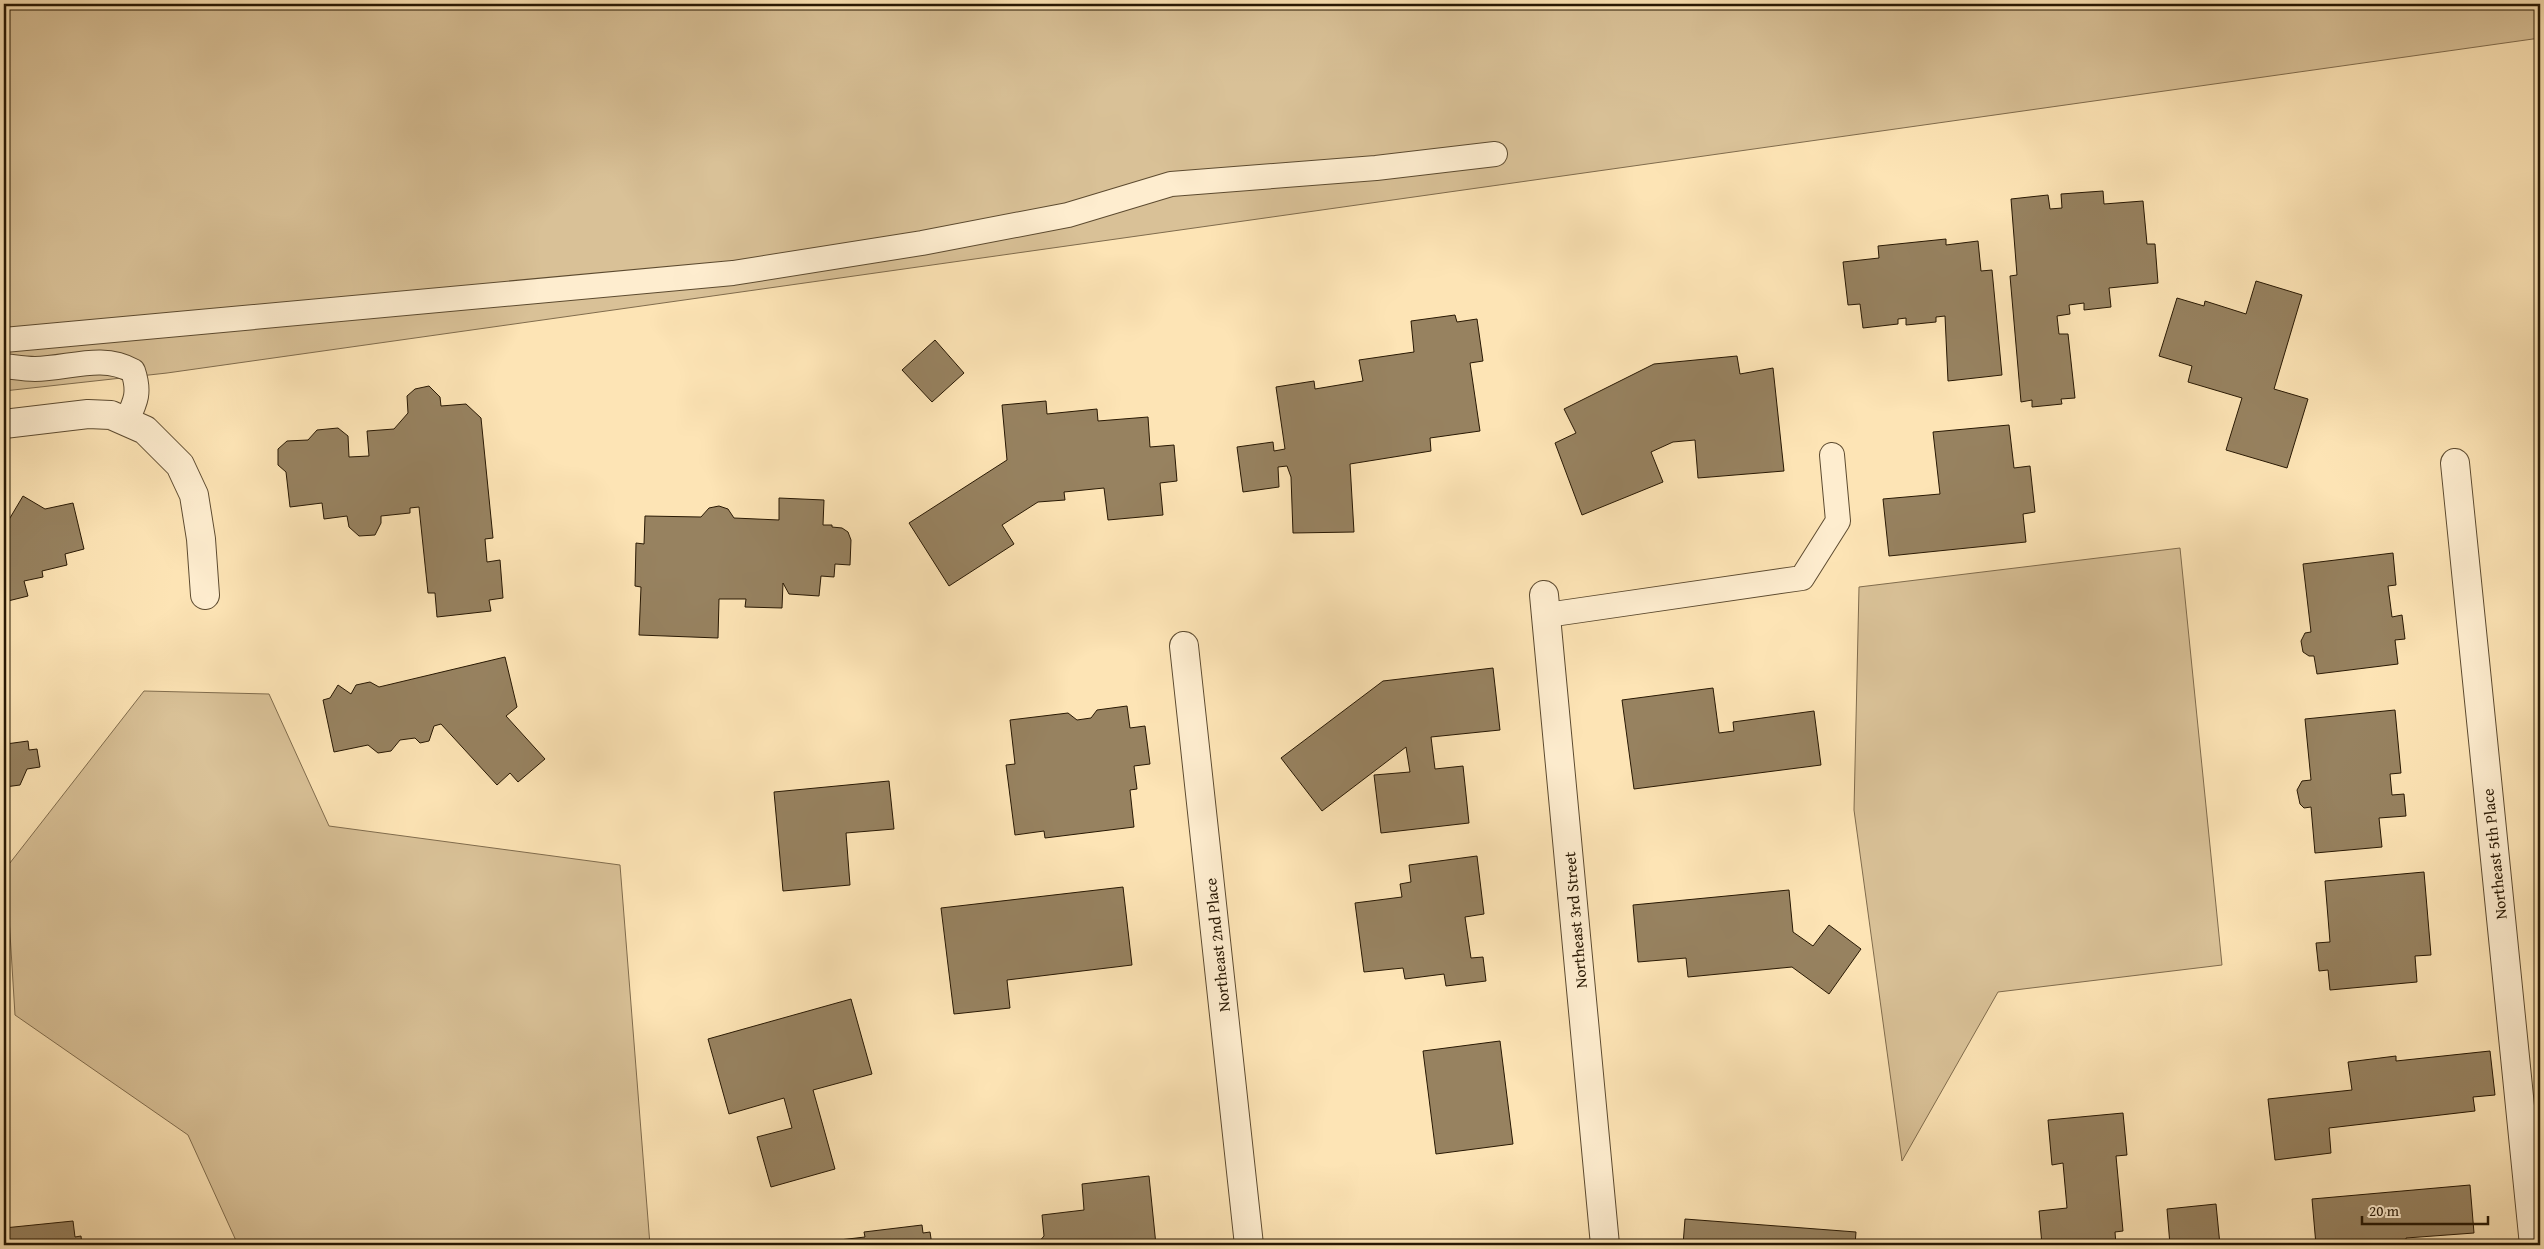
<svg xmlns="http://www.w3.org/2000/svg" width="2544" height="1249" viewBox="0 0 2544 1249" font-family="'Gentium Book Plus',serif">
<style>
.green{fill:#d9c197;stroke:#806c4d}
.building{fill:#978260;stroke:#281803}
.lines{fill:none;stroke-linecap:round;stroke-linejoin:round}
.lane-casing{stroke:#5d4b30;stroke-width:26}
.street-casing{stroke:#5d4b30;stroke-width:30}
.lane{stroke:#feedcf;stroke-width:24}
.street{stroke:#feedcf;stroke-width:28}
.labels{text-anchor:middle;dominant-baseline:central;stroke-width:4;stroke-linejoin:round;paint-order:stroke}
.street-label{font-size:16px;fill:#281803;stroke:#feedcf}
</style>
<rect width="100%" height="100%" fill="#fde4b5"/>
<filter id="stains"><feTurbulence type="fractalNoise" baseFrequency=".004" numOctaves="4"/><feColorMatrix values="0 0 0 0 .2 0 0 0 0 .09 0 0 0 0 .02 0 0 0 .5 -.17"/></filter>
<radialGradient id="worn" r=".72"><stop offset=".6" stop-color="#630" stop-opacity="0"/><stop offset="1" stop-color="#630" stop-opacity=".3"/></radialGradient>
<g class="green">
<path d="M4,4H2540V38L167,373L4,391Z"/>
<path d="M2180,548L2222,965L1998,992L1902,1161L1854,810L1859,587Z"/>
<path d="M144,691L269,694L329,826L620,865L650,1245H238L188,1135L15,1015L6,868Z"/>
</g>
<g class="building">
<path d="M87,4H128L87,7Z"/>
<path d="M2103,191L2104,204L2143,201L2147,244H2155L2158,283L2109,288L2111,307L2084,310V303L2069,305L2070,314L2057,316L2059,334H2068L2075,398L2061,399L2062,404L2032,407V400L2021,402L2010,276L2017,275L2011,199L2048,195L2050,209L2062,208L2061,194Z"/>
<path d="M1946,239V245L1978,241L1981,271L1992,270L2002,375L1948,381L1945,316L1936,317V322L1906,325V318L1898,319V324L1863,328L1860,304L1848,305L1843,262L1879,258L1878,246Z"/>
<path d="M2256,281L2302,295L2274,389L2308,399L2287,468L2226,450L2242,398L2188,382L2192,366L2159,356L2177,298L2204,306L2205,301L2246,314Z"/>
<path d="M1455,315L1457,322L1477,319L1483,361L1470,363L1480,431L1430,438L1431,451L1350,464L1354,532L1293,533L1291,477L1287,466L1278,467L1279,487L1243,492L1237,447L1273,442L1274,451L1285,449L1276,387L1314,381L1315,389L1363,381L1359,360L1414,352L1411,321Z"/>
<path d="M935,340L964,373L932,402L902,370Z"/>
<path d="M1737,356L1740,374L1773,368L1784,471L1698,478L1695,440L1673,442L1651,452L1663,482L1582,515L1555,443L1576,433L1564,409L1654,364Z"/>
<path d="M429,386L440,397L441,406L466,404L481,418L493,538L485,539L487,562L500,560L503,598L489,600L491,611L437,617L435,593H428L419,507L410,508V513L381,516V523L375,535L359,536L349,527L347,516L324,519L322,503L290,507L286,472L278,465V449L287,441L308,440L317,430L338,428L348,436L349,457L369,456L367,431L394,429L408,413L407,396L415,389Z"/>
<path d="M1046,401L1047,414L1097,409L1098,421L1148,417L1150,447L1174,445L1177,481L1160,483L1163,515L1108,520L1104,488L1064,492L1065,500L1038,502L1002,525L1014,544L949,586L909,523L1007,460L1002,405Z"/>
<path d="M2009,425L2014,468L2030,466L2035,512L2023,514L2026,542L1889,556L1883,499L1940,494L1933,432Z"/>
<path d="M23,496L45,509L73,503L84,549L65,554L67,565L42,571L43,577L24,581L28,596L4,602V528Z"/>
<path d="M779,498L824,500L823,525H832V527L842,528L848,532L851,540L850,565L835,564L834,577L821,576L819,596L789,594L783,583L782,608L745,607L746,599H719L718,638L639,635L641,587L635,586L636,543L644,544L645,516L701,517L709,508L719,506L728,509L734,518L779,520Z"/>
<path d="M2393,553L2396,585L2388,586L2392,617L2402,615L2405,639L2395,640L2398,664L2317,674L2314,656H2309L2303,652L2301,641L2305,633L2311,632L2303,564Z"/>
<path d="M505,657L517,707L506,716L545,759L518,782L510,773L497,785L441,724L434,726L429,741L420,743L415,738L400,740L391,751L378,753L368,745L334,752L323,700L330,698L338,685L351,694L356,685L370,682L379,687Z"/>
<path d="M1493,668L1500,730L1431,737L1435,769L1463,766L1469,823L1381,833L1374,775L1410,772L1406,747L1322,811L1281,758L1383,681Z"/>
<path d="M1713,688L1719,733L1734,731L1733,722L1814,711L1821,765L1634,789L1622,700Z"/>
<path d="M1127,706L1130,728L1145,726L1150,764L1134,766L1137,789L1130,790L1134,827L1045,838L1044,831L1015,835L1006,765L1015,764L1010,720L1068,713L1077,720L1091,718L1097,710Z"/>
<path d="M2395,710L2401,773L2390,774L2392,795L2404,794L2406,816L2379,818L2382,847L2315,853L2311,807L2304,808L2300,804L2297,790L2302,781L2311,780L2305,719Z"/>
<path d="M4,741L6,744L28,741L29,750L37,749L40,767L27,769L20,785L5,787L4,790Z"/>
<path d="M889,781L894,829L846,833L850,885L783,891L774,792Z"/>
<path d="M1477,856L1484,914L1465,917L1471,958L1483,957L1486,981L1446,986L1444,974L1405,979L1403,968L1364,972L1355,903L1402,897L1400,884L1411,882L1409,865Z"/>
<path d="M2424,872L2431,955L2415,956L2417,982L2330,990L2328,970L2319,971L2316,943L2330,942L2325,881Z"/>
<path d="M1123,887L1132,965L1007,980L1010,1008L954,1014L941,908Z"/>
<path d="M1789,890L1793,932L1813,946L1829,925L1861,949L1829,994L1792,967L1688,977L1686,958L1638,962L1633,905Z"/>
<path d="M851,999L872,1074L813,1090L835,1169L771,1187L757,1137L792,1128L784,1098L729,1114L708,1039Z"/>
<path d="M1500,1041L1513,1144L1436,1154L1423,1051Z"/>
<path d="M2490,1051L2495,1095L2473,1097L2475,1111L2329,1128L2331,1153L2275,1160L2268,1099L2352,1090L2348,1062L2396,1056V1061Z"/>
<path d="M2123,1113L2127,1155L2116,1156L2123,1231L2115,1232L2116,1245H2066L2065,1243L2042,1245L2039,1211L2067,1208L2063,1163L2052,1165L2048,1120Z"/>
<path d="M1149,1176L1156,1245H1036L1044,1236L1042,1215L1084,1210L1082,1184Z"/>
<path d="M2470,1185L2474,1233L2406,1238V1245H2316L2312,1199Z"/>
<path d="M2216,1204L2220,1245H2170L2167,1209Z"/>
<path d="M1685,1219L1856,1232L1855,1245H1683Z"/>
<path d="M73,1221L75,1237L81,1236L82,1245H4V1228Z"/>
<path d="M922,1225L923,1233L930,1232L932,1245H822V1242L865,1237L864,1232Z"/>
</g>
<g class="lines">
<g class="lane-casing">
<g id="lane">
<path d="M4,340L733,273L922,243L1068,215L1171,184L1376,168L1495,154"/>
<path d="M4,366C14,367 24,369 35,369C68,369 102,353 133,371C140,392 136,401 127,420"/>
<path d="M1547,615L1802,578L1838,521L1832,455"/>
</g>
</g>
<g class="street-casing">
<g id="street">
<path d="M4,424L88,414L111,415L145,430L180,465L194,495L201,539L205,595"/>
<path d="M2455,463L2534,1245"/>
<path d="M1544,595L1605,1245"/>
<path d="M1184,646L1249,1245"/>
</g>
</g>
<use href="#lane" class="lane"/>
<use href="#street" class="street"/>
</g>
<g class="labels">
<g class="street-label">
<text transform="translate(2494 854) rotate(-96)">Northeast 5th Place</text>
<text transform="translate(1575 920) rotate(-95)">Northeast 3rd Street</text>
<text transform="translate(1217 945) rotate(-96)">Northeast 2nd Place</text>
</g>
</g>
<rect width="2544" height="1249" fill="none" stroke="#fde4b5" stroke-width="20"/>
<rect x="5" y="5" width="2534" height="1239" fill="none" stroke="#281803" stroke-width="2.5"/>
<rect x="10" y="10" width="2524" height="1229" fill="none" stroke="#281803"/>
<path d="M2362 1216v8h126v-8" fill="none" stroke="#281803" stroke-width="2.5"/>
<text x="2369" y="1216" font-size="15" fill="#281803" stroke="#feedcf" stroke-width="4" paint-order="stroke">20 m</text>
<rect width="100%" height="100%" filter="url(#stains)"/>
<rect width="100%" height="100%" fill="url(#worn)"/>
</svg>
